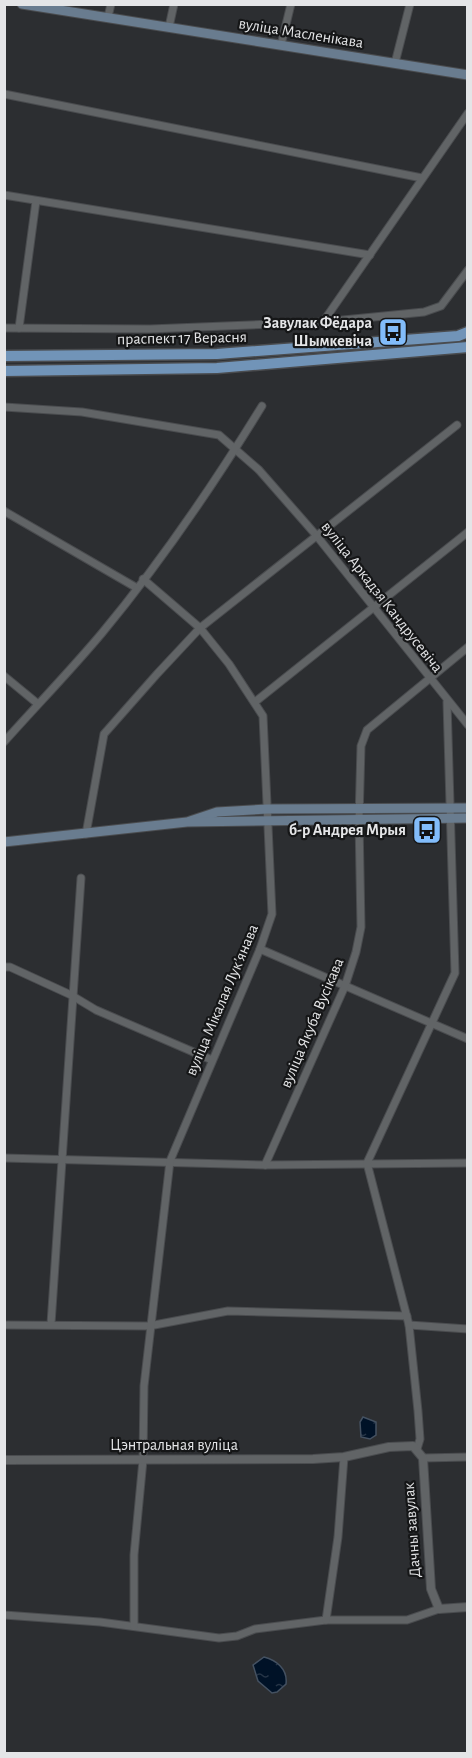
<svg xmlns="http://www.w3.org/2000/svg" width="472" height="1758" viewBox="0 0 472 1758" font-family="'Alegreya Sans',sans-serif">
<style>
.water{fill:url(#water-ripples);stroke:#445161;stroke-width:1.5}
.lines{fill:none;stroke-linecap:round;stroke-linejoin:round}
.minor-casing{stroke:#4a4c4f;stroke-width:9}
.tertiary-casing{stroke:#4a4c4f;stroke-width:10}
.secondary-casing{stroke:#4a4c4f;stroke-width:11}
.primary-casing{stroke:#4a4c4f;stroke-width:13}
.minor{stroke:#616466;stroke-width:7}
.tertiary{stroke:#616466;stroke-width:8}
.secondary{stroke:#697c8f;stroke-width:9}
.primary{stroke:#7194b8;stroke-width:10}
.labels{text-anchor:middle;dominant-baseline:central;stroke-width:4.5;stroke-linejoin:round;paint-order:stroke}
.street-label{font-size:16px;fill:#e4e5e7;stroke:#151617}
.poi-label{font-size:16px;font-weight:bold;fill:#e4e5e7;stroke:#151617;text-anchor:end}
</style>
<defs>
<pattern id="water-ripples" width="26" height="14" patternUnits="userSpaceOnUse" patternTransform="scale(1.5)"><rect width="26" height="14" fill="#001227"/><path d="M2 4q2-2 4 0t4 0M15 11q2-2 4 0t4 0" fill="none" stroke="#253446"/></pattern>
</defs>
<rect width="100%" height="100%" fill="#2c2e31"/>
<g class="water">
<path d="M363,1417L376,1422V1435L370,1439L361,1437L360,1422Z"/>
<path d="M264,1657C276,1660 288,1669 286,1684L277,1692L272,1693L258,1681L253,1665Z"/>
</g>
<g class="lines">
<g class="minor-casing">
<g id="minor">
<path d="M108,17L111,4"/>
<path d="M169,27L174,4"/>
<path d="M281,45L291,4"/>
<path d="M395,63L410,4"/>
<path d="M4,94L422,178"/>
<path d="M4,195L370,255"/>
<path d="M323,322L468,113"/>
<path d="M4,328L150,329L323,322L424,312L441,306L468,270"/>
<path d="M19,328L36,201"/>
<path d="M4,407L82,412L219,435L259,470L316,535L468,725"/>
<path d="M4,511L137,588"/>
<path d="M4,676L38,704"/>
<path d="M255,702L468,532"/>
<path d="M4,742C37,705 71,670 102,633C161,562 214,484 262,406"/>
<path d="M86,834L104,734L157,674L200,628L457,425"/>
<path d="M260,949L468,1039"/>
<path d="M4,967H10L71,995L96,1010L212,1060"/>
<path d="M4,1158L265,1165L468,1163"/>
<path d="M265,1165L345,986L356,952L361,927L359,820L361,746L367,730L468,647"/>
<path d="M51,1324L81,878"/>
<path d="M4,1325L149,1326L228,1311L407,1316"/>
<path d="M409,1325L468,1329"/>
<path d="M417,1449L420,1439L418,1411L409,1325L367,1163L455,973L447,702"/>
<path d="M423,1458L468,1457"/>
<path d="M4,1615L100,1622L219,1638L237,1636L255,1629L326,1620H407L439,1609"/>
<path d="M326,1620L338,1537L344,1457"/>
<path d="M134,1626V1555L143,1460L144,1386L170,1161L260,949L272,914L263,716L229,664L200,628L143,579"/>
</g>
</g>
<g class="tertiary-casing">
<path id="tertiary" d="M4,1460L313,1459L344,1457L389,1447L413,1446L423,1458L431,1589L439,1609L468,1607"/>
</g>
<g class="secondary-casing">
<g id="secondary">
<path d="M22,4L468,75"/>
<path d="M190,821L217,812L267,809L468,808"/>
<path d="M4,842L187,822L468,818"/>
</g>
</g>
<g class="primary-casing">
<g id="primary">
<path d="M4,356L217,354L458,336L468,332"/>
<path d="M4,371L217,368L468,347"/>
</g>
</g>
<use href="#minor" class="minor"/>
<use href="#tertiary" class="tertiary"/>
<use href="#secondary" class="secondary"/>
<use href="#primary" class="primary"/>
</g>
<defs>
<g id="bus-square" transform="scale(1.5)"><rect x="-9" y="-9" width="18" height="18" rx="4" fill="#82bcfa" stroke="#151617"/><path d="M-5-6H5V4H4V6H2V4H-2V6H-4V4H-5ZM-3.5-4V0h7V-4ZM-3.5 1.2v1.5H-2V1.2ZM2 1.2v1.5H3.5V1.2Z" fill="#111"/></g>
</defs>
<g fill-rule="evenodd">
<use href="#bus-square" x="393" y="332"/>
<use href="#bus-square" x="427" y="830"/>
</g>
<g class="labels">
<g class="street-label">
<text transform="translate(301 33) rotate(9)">вуліца Масленікава</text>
<text transform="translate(182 338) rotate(-1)">праспект 17 Верасня</text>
<text transform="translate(382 597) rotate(52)">вуліца Аркадзя Кандрусевіча</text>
<text transform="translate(222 1000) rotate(-67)">вуліца Мікалая Лукʼянава</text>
<text transform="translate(312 1023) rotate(-67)">вуліца Якуба Вусікава</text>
<text x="174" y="1445">Цэнтральная вуліца</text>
<text transform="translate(412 1530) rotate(-94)">Дачны завулак</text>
</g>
<g class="poi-label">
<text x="372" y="323">Завулак Фёдара<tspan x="372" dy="18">Шымкевіча</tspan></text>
<text x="406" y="830">б-р Андрея Мрыя</text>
</g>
</g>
<rect width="472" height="1758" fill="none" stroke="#e4e5e7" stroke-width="12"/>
</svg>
